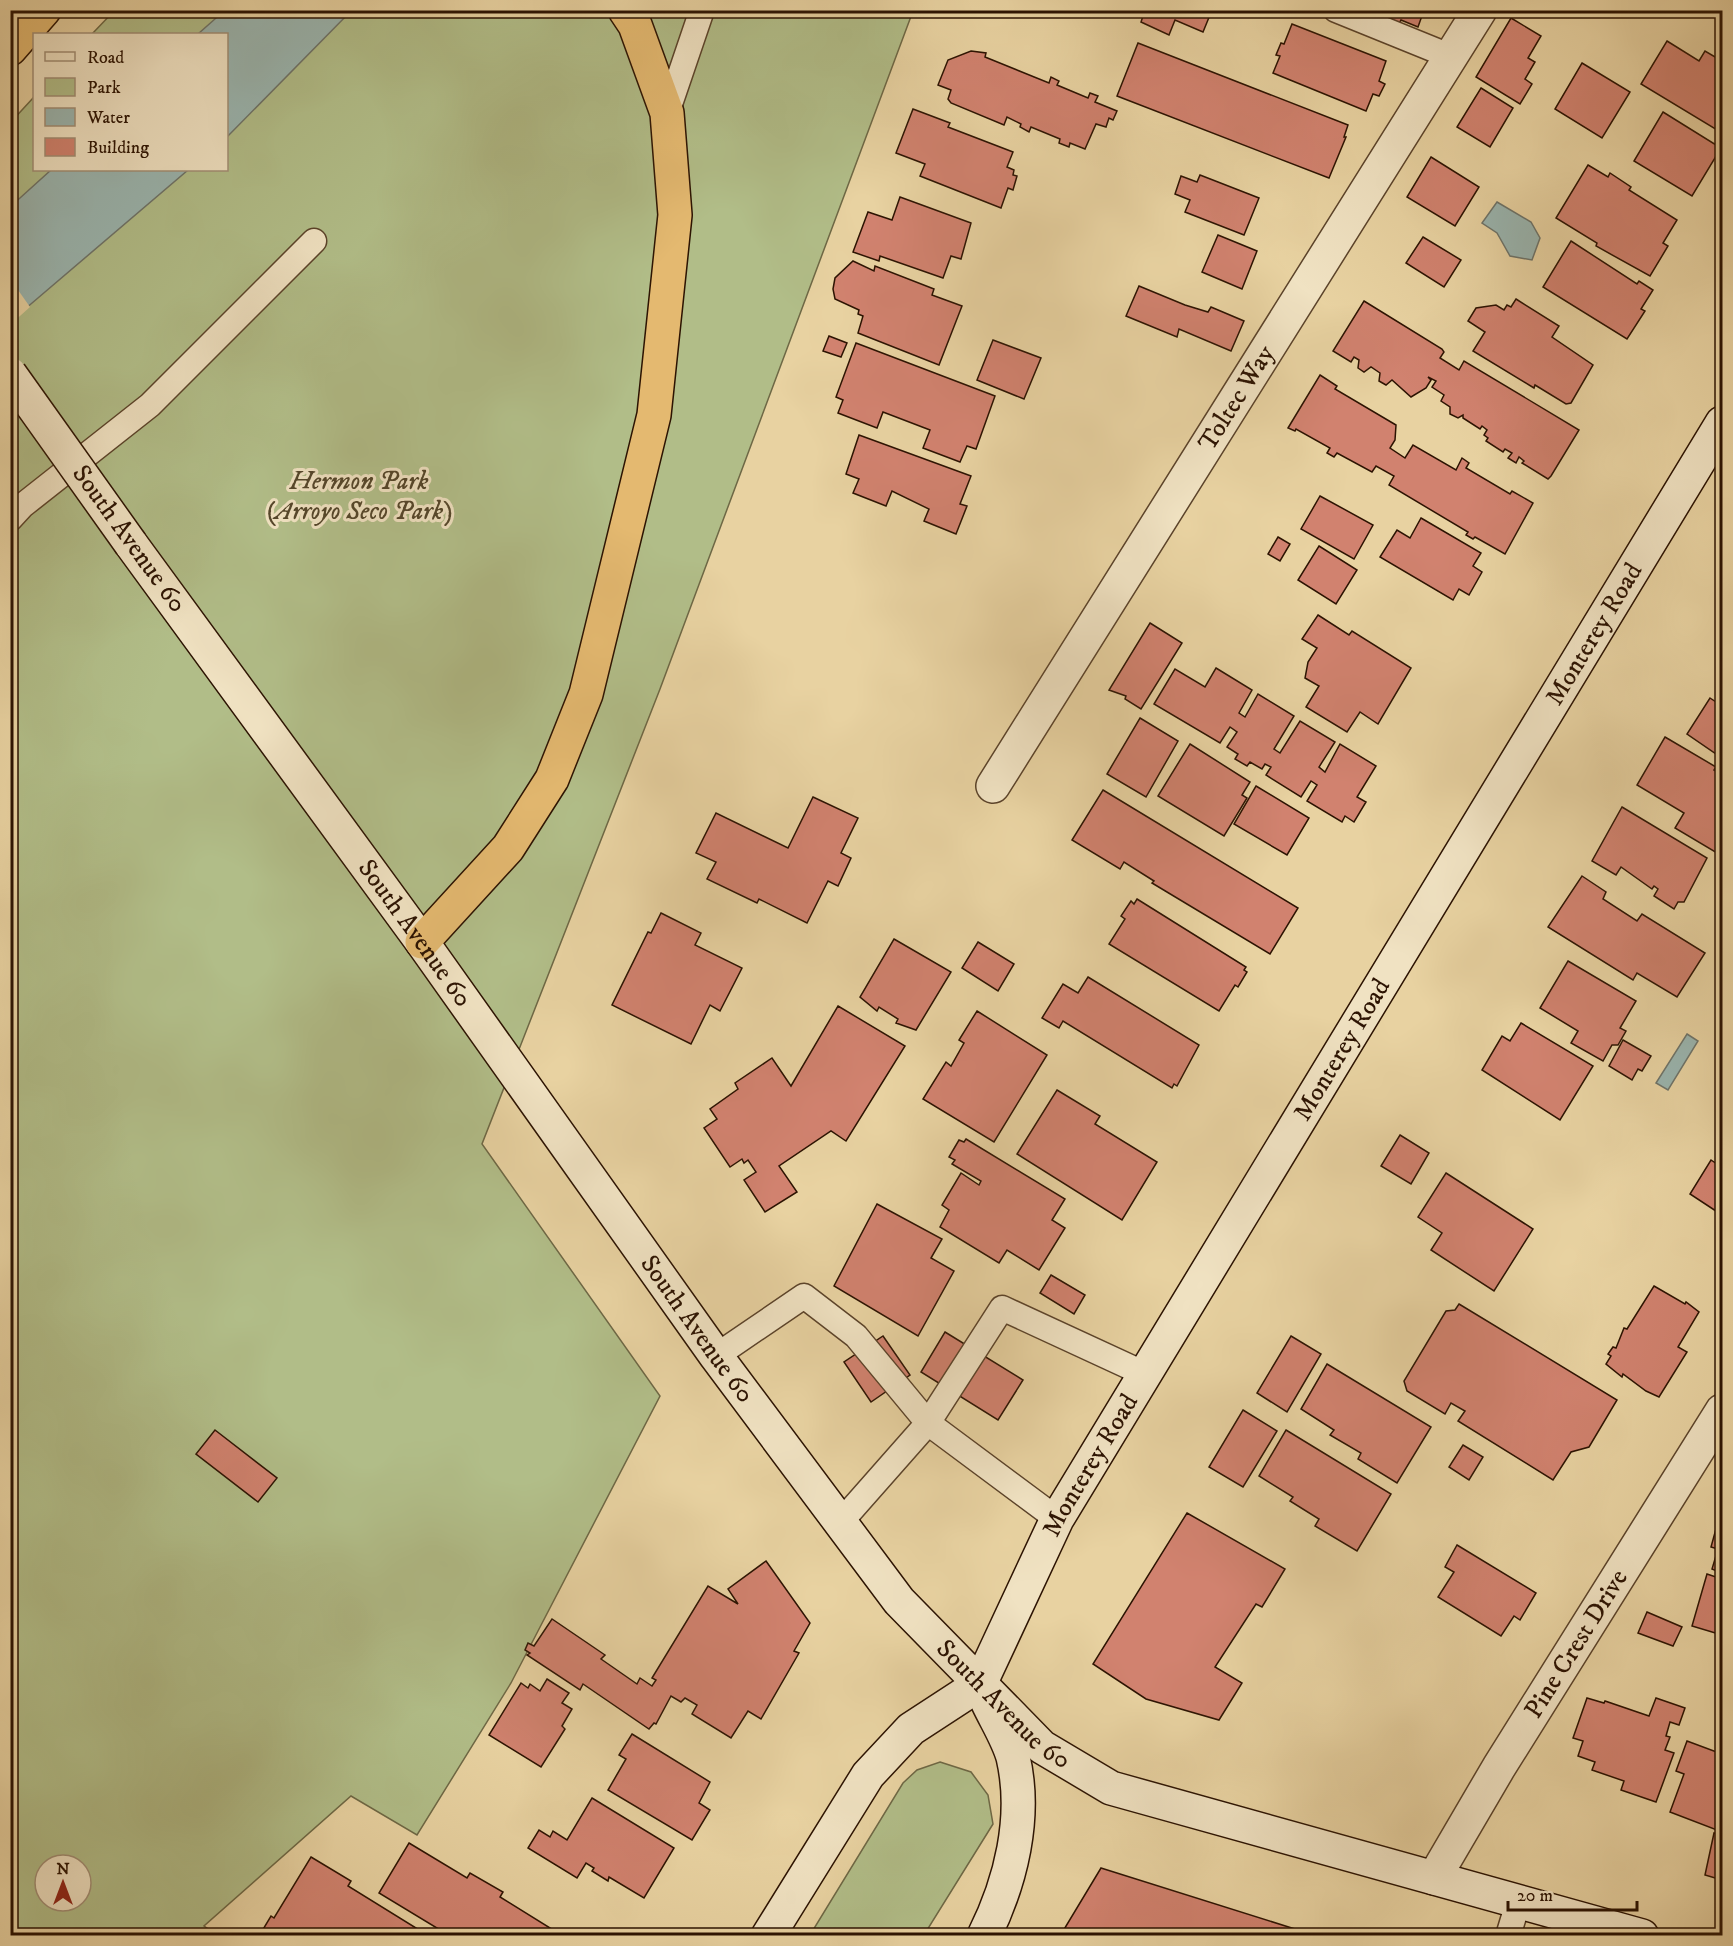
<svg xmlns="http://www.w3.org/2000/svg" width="1733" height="1946" viewBox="0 0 1733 1946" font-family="'IM FELL DW Pica',serif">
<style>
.green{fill:#b1bd88;stroke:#6e6845;stroke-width:1.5;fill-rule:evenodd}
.water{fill:#9ab5af;stroke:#6e746a;stroke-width:1.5}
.pier{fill:#e8d2a1}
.building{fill:#d1826f;stroke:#2c1302;stroke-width:1.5}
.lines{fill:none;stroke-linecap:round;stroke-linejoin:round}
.lane-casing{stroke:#5b432a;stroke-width:27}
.street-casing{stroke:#5b432a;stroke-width:36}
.secondary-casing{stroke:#2c1302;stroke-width:36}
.highway-casing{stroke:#2c1302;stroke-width:36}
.lane{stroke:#f0e2c2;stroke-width:24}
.street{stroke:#f0e2c2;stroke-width:33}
.secondary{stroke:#f0e2c2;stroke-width:33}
.highway{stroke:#e4b970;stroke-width:33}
.secondary-bridge-casing{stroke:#2c1302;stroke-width:36;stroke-linecap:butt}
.secondary-bridge{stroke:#f0e2c2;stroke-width:33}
.labels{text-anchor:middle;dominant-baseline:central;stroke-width:6;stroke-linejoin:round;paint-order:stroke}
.street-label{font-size:26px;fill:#2c1302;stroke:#f0e2c2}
.park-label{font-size:26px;font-style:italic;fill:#54462a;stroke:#f0e2c2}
</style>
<rect width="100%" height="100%" fill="#e8d2a1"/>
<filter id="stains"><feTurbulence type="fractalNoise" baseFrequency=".00333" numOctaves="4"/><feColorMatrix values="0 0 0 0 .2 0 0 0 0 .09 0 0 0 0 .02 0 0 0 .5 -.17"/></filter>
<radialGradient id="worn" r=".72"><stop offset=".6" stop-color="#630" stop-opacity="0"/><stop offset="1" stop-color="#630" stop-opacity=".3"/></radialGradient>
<g class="green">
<path d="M114,11H913L660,689L482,1144L660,1396L511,1683L417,1835L351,1796L204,1926L217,1935H11L10,123L34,97V170H226V34H92ZM45,1865H81V1901H45Z"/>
<path d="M940,1762L971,1772L988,1795L993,1824L924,1935H810L903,1783L917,1770Z"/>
</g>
<g class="water">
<path d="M224,11V10L351,11L227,137L226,34H198Z"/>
<path d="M51,170H188L11,321L10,207Z"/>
<path d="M1497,202L1531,222L1540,238L1532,260L1510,256L1497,233L1482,223Z"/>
<path d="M1687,1034L1698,1041L1668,1090L1656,1083Z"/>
</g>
<path class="pier" d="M11,280L30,307L11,324H10Z"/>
<g class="building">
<path d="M1145,10H1212L1203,32L1175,20L1169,35L1141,22Z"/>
<path d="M1374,10H1424L1418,27L1401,20L1398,25L1386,20L1387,15Z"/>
<path d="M1511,18L1541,36L1528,58L1535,62L1525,79L1532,84L1520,104L1476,77Z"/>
<path d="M1292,24L1386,61L1379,81L1385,84L1379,96L1373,94L1366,111L1273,73L1280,56L1276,55L1281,43L1284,44Z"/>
<path d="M1667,41L1699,61L1705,51L1722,61V133L1641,84Z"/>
<path d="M1138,43L1348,125L1344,137H1346L1329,178L1117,96Z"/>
<path d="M971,51L986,53L985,57L1049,83L1051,77L1059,81L1057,85L1088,98L1090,93L1098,96L1095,102L1117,111L1113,120L1109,118L1106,127L1096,124L1085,149L1070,143L1069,147L1059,143L1060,139L1031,127L1029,132L1020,127L1021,124L1007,117L1004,125L951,103L948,99L951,90L938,85L948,60Z"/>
<path d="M1582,63L1630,92L1602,138L1555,109Z"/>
<path d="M1481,88L1513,108L1490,147L1457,127Z"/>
<path d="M913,109L950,123L948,127L1013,152L1007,167L1014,170L1013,175L1017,176L1013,190L1008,188L1001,208L920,176L925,164L896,153Z"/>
<path d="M1663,112L1721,148L1692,196L1634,161Z"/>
<path d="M1431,157L1479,187L1455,226L1407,197Z"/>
<path d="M1588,165L1608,177L1610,173L1631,187L1629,190L1677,220L1663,243L1668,246L1650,276L1596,246L1597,243L1556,218Z"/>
<path d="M1200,175L1259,198L1244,235L1185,212L1190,200L1175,194L1181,176L1197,182Z"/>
<path d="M900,197L971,223L961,259L951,256L943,278L880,256L879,261L853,252L868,212L892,220Z"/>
<path d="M1218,235L1257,251L1242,289L1202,272Z"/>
<path d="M1423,237L1461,260L1444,287L1406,263Z"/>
<path d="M1571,241L1637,284L1639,281L1653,290L1641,309L1645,311L1627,339L1543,287Z"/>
<path d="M853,261L874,271L875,266L934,289L932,295L962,306L939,365L858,333L863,316L858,314L859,310L835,299L833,289L835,278Z"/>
<path d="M1139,286L1185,305L1208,312L1211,307L1244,321L1231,351L1179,329L1177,337L1126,316Z"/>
<path d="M1516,299L1559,326L1552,337L1593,365L1571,403L1566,404L1535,385L1534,388L1473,351L1485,332L1468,321L1476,308L1496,305L1504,310L1507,305L1511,307Z"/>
<path d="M1364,301L1442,349L1444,352L1440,358L1459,370L1464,361L1579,430L1551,476L1548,479L1522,463L1524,461L1519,457L1516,463L1508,458L1512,453L1505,449L1503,452L1486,441L1488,438L1484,435L1487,430L1482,426L1480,429L1463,418V415L1458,418L1450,414V407L1441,401L1444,395L1432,387L1436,381L1428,377L1431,380L1426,388L1411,397L1392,380L1386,385L1379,381L1380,373L1371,367L1364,372L1358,368L1359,360L1354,357L1351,362L1333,351Z"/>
<path d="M829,336L847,343L841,357L823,351Z"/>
<path d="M993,340L1041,358L1024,399L977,380Z"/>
<path d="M856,343L995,396L976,449L967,446L960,462L923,448L930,430L883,412L877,428L838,413L843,400L836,397Z"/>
<path d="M1320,375L1337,386L1335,389L1396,425L1395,440L1390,448L1405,458L1413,445L1456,470L1462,458L1469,463L1466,468L1510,494L1512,491L1533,503L1505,554L1475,537L1473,539L1466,535L1468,532L1389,485L1394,476L1376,466L1372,472L1337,453L1334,457L1327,453L1330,448L1296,429L1295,431L1288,428Z"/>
<path d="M859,435L971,476L960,504L967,506L956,534L924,521L929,509L892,491L886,506L853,493L859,479L846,474Z"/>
<path d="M1320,496L1373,525L1354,559L1301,529Z"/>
<path d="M1421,518L1481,553L1473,566L1482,572L1469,595L1459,589L1453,600L1380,557L1397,530L1410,538Z"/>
<path d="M1278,537L1290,544L1280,561L1268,554Z"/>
<path d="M1319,546L1357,570L1336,604L1298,580Z"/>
<path d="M1318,615L1349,635L1352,631L1411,668L1378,724L1360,712L1347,732L1306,707L1319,686L1305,678L1308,662L1317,648L1302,639Z"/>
<path d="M1150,623L1182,643L1141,709L1125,699L1126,696L1109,690Z"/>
<path d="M1216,668L1252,690L1239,713L1245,717L1258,694L1294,716L1274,749L1280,753L1300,721L1335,742L1319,767L1325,772L1340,744L1376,766L1357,797L1366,802L1354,822L1345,816L1342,822L1307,801L1317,785L1311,781L1301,797L1266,775L1271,767L1265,764L1262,769L1250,762L1247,766L1235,759L1238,754L1227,747L1237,732L1230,727L1220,743L1154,704L1175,669L1205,687Z"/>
<path d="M1710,698L1722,706V758L1687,734Z"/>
<path d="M1140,718L1178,741L1146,797L1107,774Z"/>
<path d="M1665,737L1716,767L1714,770L1722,775V856L1675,828L1684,813L1637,785Z"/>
<path d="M1190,744L1250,782L1242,795L1247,798L1224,836L1158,796Z"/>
<path d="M1256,786L1309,818L1287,855L1234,824Z"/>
<path d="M1103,790L1298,908L1270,954L1152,883L1154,881L1124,862L1120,869L1072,840Z"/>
<path d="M813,797L858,818L841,853L851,858L838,886L828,881L807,923L759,899L757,903L707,879L716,862L696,853L716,813L788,848Z"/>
<path d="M1622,807L1707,858L1684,902H1678L1674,909L1654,896L1658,889L1654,886L1652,889L1621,867L1616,875L1592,861Z"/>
<path d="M1582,876L1606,892L1603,899L1637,921L1642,914L1705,953L1677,997L1637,973L1633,980L1548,927Z"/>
<path d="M1137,899L1246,967L1244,970L1247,972L1238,987L1235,985L1219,1011L1109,944L1125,919L1121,916L1131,901L1134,904Z"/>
<path d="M661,913L701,933L695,945L742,968L720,1011L710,1005L691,1044L612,1005L648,932L651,933Z"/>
<path d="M894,939L951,972L916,1030L896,1023L898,1019L879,1007L877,1011L860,997Z"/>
<path d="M978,942L1014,964L998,991L962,968Z"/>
<path d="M1568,961L1636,1001L1620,1028L1626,1031L1618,1045H1612L1603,1061L1571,1043L1578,1031L1540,1008Z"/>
<path d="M1088,977L1199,1045L1177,1086L1174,1084L1172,1088L1063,1021L1059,1028L1042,1018L1063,984L1078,993Z"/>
<path d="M838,1006L905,1046L846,1141L831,1131L779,1166L797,1192L765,1212L744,1180L756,1172L748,1160L744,1163L742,1159L730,1167L704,1128L717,1119L710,1109L738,1089L735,1083L772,1058L791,1086Z"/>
<path d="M977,1011L1047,1055L994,1142L923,1099L946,1062L951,1066L964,1043L959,1040Z"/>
<path d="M1521,1023L1593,1066L1560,1120L1482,1070L1502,1036L1510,1041Z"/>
<path d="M1623,1040L1651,1056L1642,1071L1638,1069L1632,1080L1609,1066Z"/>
<path d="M1057,1090L1100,1116L1095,1124L1157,1162L1122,1220L1017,1154Z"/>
<path d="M1400,1135L1429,1153L1411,1184L1381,1166Z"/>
<path d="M966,1139L1065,1199L1052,1220L1065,1228L1039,1270L1007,1250L999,1263L940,1227L949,1210L942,1205L961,1173L979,1185L981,1181L952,1164L955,1160L949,1157L959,1140L964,1142Z"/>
<path d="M1722,1155V1215L1690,1194L1711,1160L1717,1164Z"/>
<path d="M1446,1173L1533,1229L1494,1291L1431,1250L1442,1233L1418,1217Z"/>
<path d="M877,1204L942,1239L931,1258L954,1271L918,1336L834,1286Z"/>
<path d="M1051,1275L1085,1295L1074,1314L1040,1293Z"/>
<path d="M1654,1286L1685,1304L1686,1302L1699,1312L1678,1347L1687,1352L1659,1397L1646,1391L1623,1374L1622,1377L1606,1364L1611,1356L1608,1354L1613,1347L1616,1348L1624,1328L1627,1329Z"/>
<path d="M1459,1304L1617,1400L1589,1447L1571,1452L1553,1480L1458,1421L1465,1411L1451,1403L1445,1414L1407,1391L1404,1381L1446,1311L1455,1310Z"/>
<path d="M945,1332L1023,1380L998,1420L921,1372Z"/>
<path d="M883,1336L910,1375L871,1402L844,1362Z"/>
<path d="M1291,1336L1321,1354L1287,1412L1257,1393Z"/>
<path d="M1327,1364L1431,1427L1397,1483L1358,1459L1361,1453L1330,1435L1334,1430L1301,1409Z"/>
<path d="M1243,1410L1277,1431L1243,1487L1209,1467Z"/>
<path d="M215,1430L277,1478L258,1502L196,1454Z"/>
<path d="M1286,1430L1391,1494L1357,1551L1315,1526L1319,1519L1290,1501L1293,1497L1259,1476Z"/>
<path d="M1463,1445L1483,1457L1469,1480L1449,1467Z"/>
<path d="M1722,1507V1573L1712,1569L1718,1549L1711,1547Z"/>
<path d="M1187,1513L1285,1569L1262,1607L1256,1604L1215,1667L1242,1683L1219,1720L1146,1699L1093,1664Z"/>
<path d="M1457,1545L1536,1593L1520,1620L1514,1616L1501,1636L1438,1597L1454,1572L1445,1567Z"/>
<path d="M766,1561L810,1623L794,1651L799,1653L761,1719L748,1711L731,1738L692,1714L697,1705L685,1698L681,1702L671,1696L656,1724L654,1723L649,1729L583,1684L580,1690L527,1655L530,1653L525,1650L528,1643L534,1646L552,1619L605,1655L601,1659L637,1684L640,1678L652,1686L656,1680L652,1678L708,1586L738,1604L728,1589Z"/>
<path d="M1707,1574L1722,1579V1635L1692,1626Z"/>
<path d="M1647,1612L1682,1627L1673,1646L1638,1633Z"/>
<path d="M547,1679L569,1693L562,1703L572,1709L562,1726L565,1729L541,1767L489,1735L521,1683L528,1688L530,1684L540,1691Z"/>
<path d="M1587,1698L1604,1703L1605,1701L1649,1716L1656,1698L1685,1708L1679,1725L1670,1722L1666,1736L1670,1737L1665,1750L1674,1753L1656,1802L1621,1790L1624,1781L1592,1770L1595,1762L1578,1756L1583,1741L1573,1738Z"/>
<path d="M632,1734L710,1782L699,1803L710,1810L692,1840L608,1790L626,1759L619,1755Z"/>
<path d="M1687,1741L1722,1754V1832L1670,1812L1684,1774L1676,1771Z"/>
<path d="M592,1798L674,1848L644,1898L609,1877L608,1881L592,1871L594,1868L586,1863L577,1878L528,1848L539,1830L550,1837L553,1831L567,1840Z"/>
<path d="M1714,1833L1722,1835V1880L1705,1875Z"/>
<path d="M409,1843L467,1878L470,1873L503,1892L500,1897L563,1936H450L379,1893Z"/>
<path d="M311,1857L351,1881L348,1886L429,1936H259L271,1916L274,1918Z"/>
<path d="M1101,1868L1295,1929L1293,1936H1060Z"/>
</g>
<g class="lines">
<g class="lane-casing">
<g id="lane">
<path d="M1336,10L1452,57"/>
<path d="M667,113L702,10"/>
<path d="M10,519L22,506L150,405L314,241"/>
<path d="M716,1356L804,1296L856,1336L928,1423L839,1524"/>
<path d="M1057,1519L928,1423L1002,1308L1145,1374"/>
<path d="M1508,1936L1518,1903"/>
</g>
</g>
<g class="street-casing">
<g id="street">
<path id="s1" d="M993,786L1480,10"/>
<path id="s2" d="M1434,1878L1499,1767L1722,1411"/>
</g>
</g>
<g class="secondary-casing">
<g id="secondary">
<path id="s3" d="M131,544L422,942L716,1356L899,1601L1042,1747L1111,1788L1642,1936"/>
<path id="s4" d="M768,1936L868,1775L911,1729L980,1684L1057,1519L1722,423"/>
<path d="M984,1936C1011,1882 1027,1817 1013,1757C1008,1739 996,1720 988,1703"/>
</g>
</g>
<g class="highway-casing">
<g id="highway">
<path d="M10,49L44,10"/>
<path d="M422,942L508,848L552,779L586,694L654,415L675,215L667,113L635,25L625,10"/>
</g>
</g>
<use href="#lane" class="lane"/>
<use href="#street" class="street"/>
<use href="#secondary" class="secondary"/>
<use href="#highway" class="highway"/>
<g class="secondary-bridge-casing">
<path id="secondary-bridge" d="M10,374L131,544"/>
</g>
<use href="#secondary-bridge" class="secondary-bridge"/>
</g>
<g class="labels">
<g class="street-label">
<text stroke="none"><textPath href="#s1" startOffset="458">Toltec Way</textPath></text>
<text transform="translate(129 539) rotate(54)">South Avenue 60</text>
<text stroke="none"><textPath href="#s4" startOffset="1552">Monterey Road</textPath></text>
<text stroke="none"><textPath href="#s3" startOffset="482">South Avenue 60</textPath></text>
<text stroke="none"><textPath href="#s4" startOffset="1066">Monterey Road</textPath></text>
<text stroke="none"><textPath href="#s3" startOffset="968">South Avenue 60</textPath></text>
<text stroke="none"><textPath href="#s4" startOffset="580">Monterey Road</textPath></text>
<text stroke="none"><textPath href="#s2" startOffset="274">Pine Crest Drive</textPath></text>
<text stroke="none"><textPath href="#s3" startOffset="1454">South Avenue 60</textPath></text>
</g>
<g class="park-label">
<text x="359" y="481">Hermon Park<tspan x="359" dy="30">(Arroyo Seco Park)</tspan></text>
</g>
</g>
<rect width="1733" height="1946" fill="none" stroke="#e8d2a1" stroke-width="36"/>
<rect x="12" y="12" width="1709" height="1922" fill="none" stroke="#2c1302" stroke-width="3"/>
<rect x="18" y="18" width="1697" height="1910" fill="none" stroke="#2c1302" stroke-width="1.5"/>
<rect x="33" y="33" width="195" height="138" fill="#f0e2c2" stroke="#a28f75" stroke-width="1.5"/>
<rect x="45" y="52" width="30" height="9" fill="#f0e2c2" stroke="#a28f75" stroke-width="1.5"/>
<text x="87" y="63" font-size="18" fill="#2c1302">Road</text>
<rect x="45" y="78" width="30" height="18" fill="#b1bd88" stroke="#a28f75" stroke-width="1.5"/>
<text x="87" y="93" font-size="18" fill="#2c1302">Park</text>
<rect x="45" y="108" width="30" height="18" fill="#9ab5af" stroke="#a28f75" stroke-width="1.5"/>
<text x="87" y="123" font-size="18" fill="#2c1302">Water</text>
<rect x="45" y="138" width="30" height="18" fill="#d1826f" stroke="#a28f75" stroke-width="1.5"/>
<text x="87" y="153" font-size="18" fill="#2c1302">Building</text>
<g transform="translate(63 1883)"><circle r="28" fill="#f0e2c2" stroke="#a28f75" stroke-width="1.5"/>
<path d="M0-4.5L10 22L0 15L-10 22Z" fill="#8f2418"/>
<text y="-9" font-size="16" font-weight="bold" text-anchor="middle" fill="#2c1302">N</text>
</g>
<path d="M1508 1901v9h129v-9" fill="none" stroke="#2c1302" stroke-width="3"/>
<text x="1517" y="1901" font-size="18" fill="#2c1302" stroke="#f0e2c2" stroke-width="4.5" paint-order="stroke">20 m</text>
<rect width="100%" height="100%" filter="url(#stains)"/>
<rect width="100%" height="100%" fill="url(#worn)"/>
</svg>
